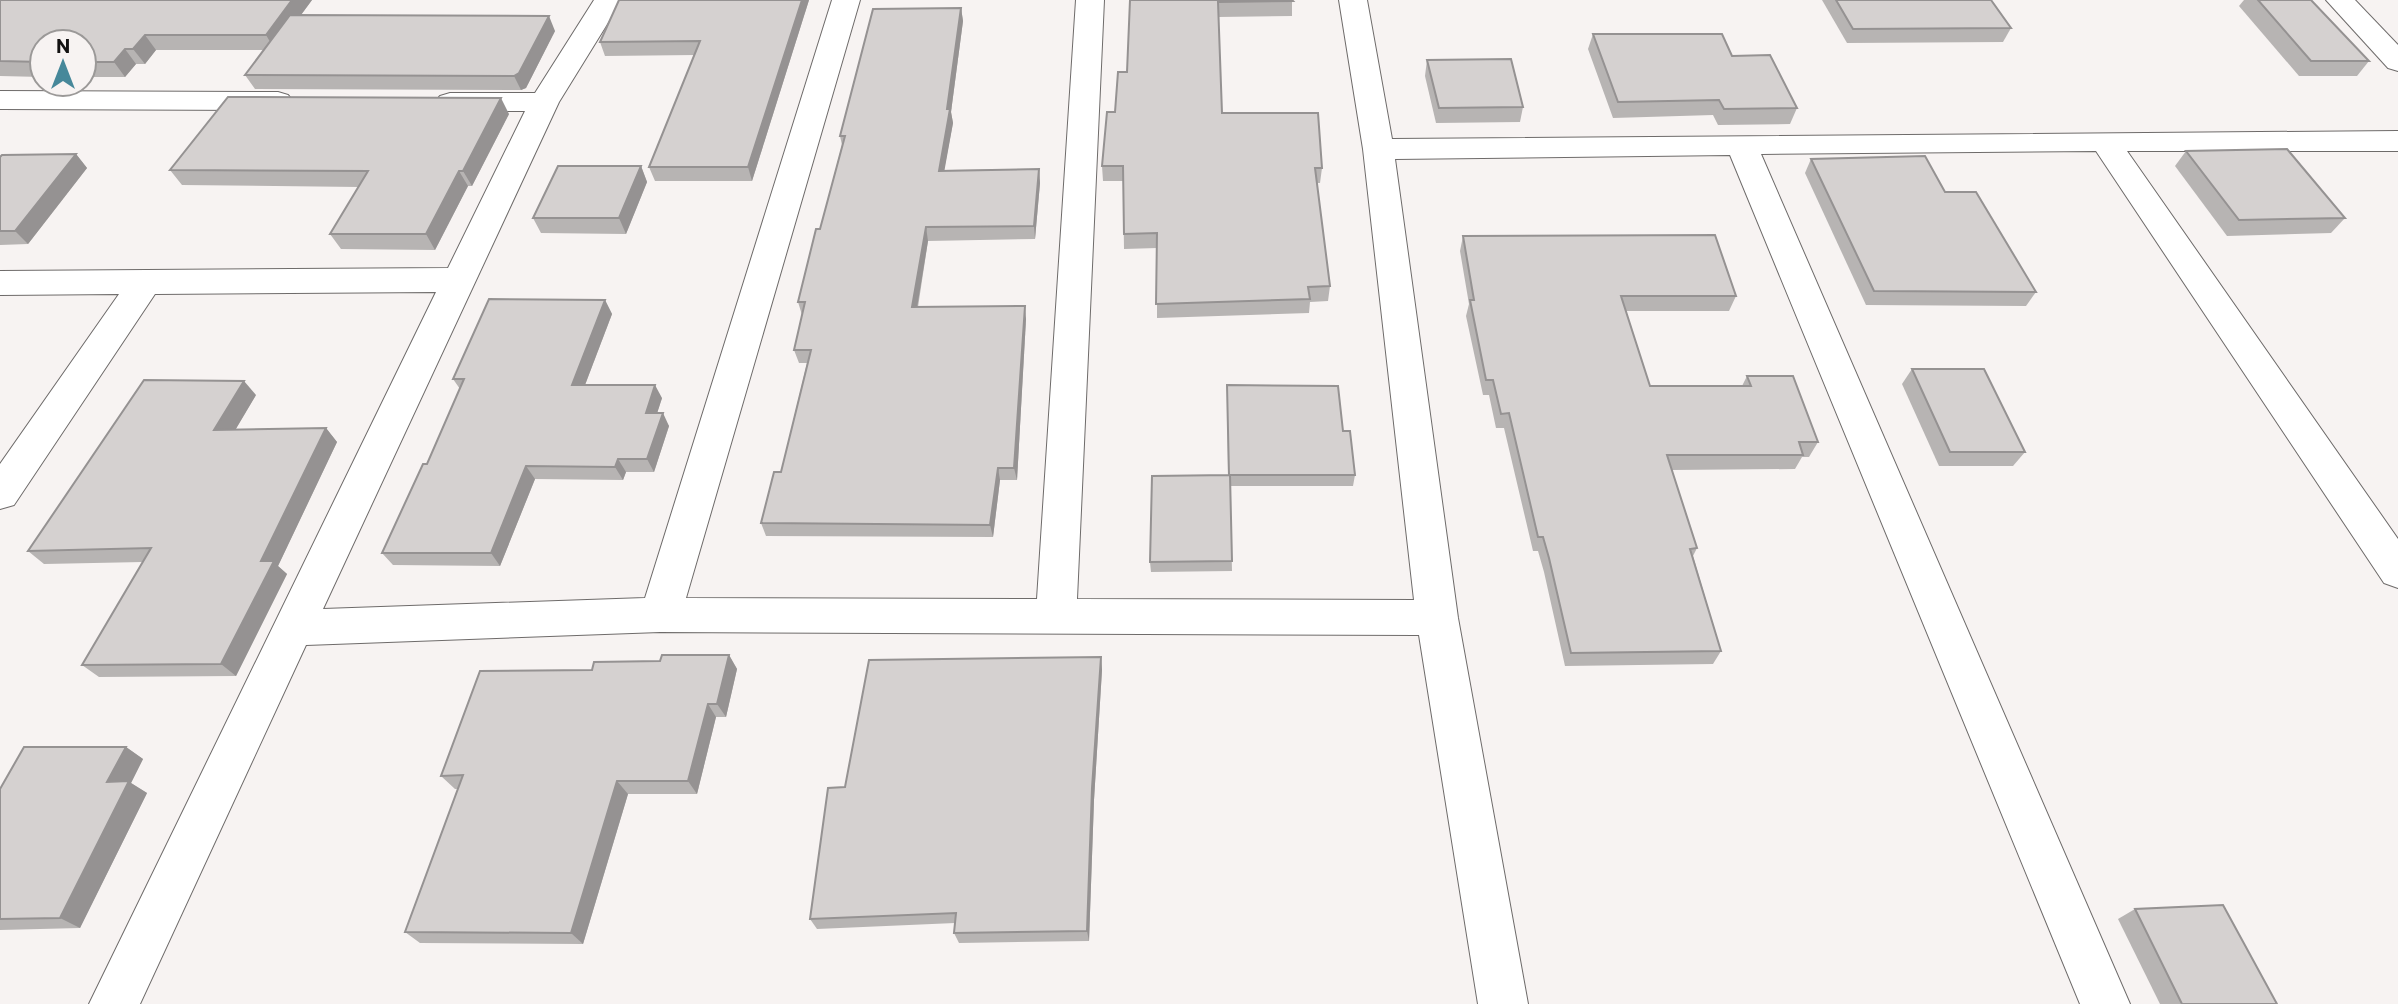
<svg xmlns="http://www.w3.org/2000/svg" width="2398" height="1004" viewBox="0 0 2398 1004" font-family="Commissioner,sans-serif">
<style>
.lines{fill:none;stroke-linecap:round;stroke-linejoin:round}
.minor-casing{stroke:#6e6b6a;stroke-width:2}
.minor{fill:#fff;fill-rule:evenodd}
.wall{fill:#b7b4b3}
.shaded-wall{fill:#959292}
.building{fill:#d5d1d0;stroke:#959292;stroke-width:2}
</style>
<rect width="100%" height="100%" fill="#f7f3f2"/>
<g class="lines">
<g class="minor-casing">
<g id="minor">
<path d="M594,0H622L559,102L323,609L645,598L832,0H860L686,598L1037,599L1076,0H1104L1077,599L1414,600L1363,149L1339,0H1367L1392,139L2398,131V151H2127L2398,539V588L2384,583L2096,151L1761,154L2130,1004H2080L1730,155L1395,159L1458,618L1528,1004H1478L1419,635L660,632L306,645L140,1004H89L436,292L155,294L14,505L0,509V464L119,294L0,295V271L448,268L525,111H450L440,108L435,102L440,96L450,93H535Z"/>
<path d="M2326,0H2355L2398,45V71L2388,68Z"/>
<path d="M0,91L278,92L288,95L293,101L288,107L278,110L0,109Z"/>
</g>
</g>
<use href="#minor" class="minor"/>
</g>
<g class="wall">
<path d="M0,0H312L301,15L555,31L526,88L521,90L255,89L245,75L264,50H156L145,64H136L125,77H84V42H42V77L0,76Z"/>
<path d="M809,0L752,181H655L649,167L695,55L605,56L600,42Z"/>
<path d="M1130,0H1292V16L1218,17L1222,113L1322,168L1320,183H1317L1330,286L1328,301L1310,302L1309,313L1157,318V248L1124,249L1123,181H1103L1102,166L1115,112L1127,72Z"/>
<path d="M1822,0H1991L2011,28L2003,42L1847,43Z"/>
<path d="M2244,0H2311L2369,61L2357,76H2299L2239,6Z"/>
<path d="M961,8L963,21L951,112L953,123L944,170L1039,169L1040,183L1035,239L928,241L918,307L1026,319L1017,480H1000L993,537L766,536L761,523L781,472L807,363H799L794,350L802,315L798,302L820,229L842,145L840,136Z"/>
<path d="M1593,34L1732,56L1797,108L1790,124L1718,125L1713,115L1613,118L1588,49Z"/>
<path d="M1427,60L1523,107L1520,122L1436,123L1425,76Z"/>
<path d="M509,114L472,186H468L435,250L341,249L330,234L359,187L182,185L170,170Z"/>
<path d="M2186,151L2345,218L2331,233L2227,236L2175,166Z"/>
<path d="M76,154L87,168L28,244L0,245V157Z"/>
<path d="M1811,159L1945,192L2036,292L2026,306L1866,305L1805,173Z"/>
<path d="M641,166L647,182L626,234L541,233L533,218Z"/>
<path d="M1463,236L1736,296L1729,311H1626L1650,386H1742L1747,376L1818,442L1809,457H1802L1795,469L1672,470L1697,548L1693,556L1721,651L1713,664L1565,666L1544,572L1538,551H1533L1504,428H1496L1489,395H1483L1466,316L1469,304L1460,251Z"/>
<path d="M605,300L612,314L585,385L662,398L657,413L669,426L654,472H626L623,480L535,479L500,566L393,565L382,553L427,464L460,389L453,379Z"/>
<path d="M1912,369L2025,452L2013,466H1939L1902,384Z"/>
<path d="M1227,385L1343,431L1355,475L1353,486H1230L1232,571L1151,572L1150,562L1228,475Z"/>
<path d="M256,395L235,430L326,428L337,442L278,566L287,574L236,676L99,677L82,665L143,562L44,564L28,551Z"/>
<path d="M729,655L737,669L726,717H716L697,794H628L583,944L420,943L405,932L458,789H455L441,776L592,670L660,661Z"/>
<path d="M1101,657L1102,670L1094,800L1089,941L959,943L954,933L955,923L817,929L810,919L845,787Z"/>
<path d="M126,747L143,759L131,783L147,793L80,928L0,930V789Z"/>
<path d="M2135,909L2277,1004H2160L2118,919Z"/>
</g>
<g class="shaded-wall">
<path d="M292,0H312L275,50L266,35Z"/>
<path d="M802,0H809L752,181L748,167Z"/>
<path d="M961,8L963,21L951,112L953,123L942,184L939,171Z"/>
<path d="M549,16L555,31L526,88L521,90L514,76Z"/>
<path d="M145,35L156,50L145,64L133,49Z"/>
<path d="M125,49L136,64L125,77L114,62Z"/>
<path d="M501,98L509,114L472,186L463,171Z"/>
<path d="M76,154L87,168L28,244L15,231Z"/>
<path d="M641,166L647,182L626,234L619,218Z"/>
<path d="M1039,169L1040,183L1035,239L1034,226Z"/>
<path d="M459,171L468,186L435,250L426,234Z"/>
<path d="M926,227L928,241L915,320L912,307Z"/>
<path d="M605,300L612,314L580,398L572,385Z"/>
<path d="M1025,306L1026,319L1017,480L1014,468Z"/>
<path d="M244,381L256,395L227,444L214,430Z"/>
<path d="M655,385L662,398L653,426L646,413Z"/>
<path d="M663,413L669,426L654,472L647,459Z"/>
<path d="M326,428L337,442L278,566L287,574L236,676L221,664L261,561Z"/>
<path d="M618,459L626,472L623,480L615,467Z"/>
<path d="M526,466L535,479L500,566L491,553Z"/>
<path d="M998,468L1000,480L993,537L990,525Z"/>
<path d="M729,655L737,669L726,717L717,704Z"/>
<path d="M1101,657L1102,670L1094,800L1089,941L1087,931L1092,788Z"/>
<path d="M708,704L716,717L697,794L688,781Z"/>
<path d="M126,747L143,759L131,783L147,793L80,928L60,918L107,782Z"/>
<path d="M617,781L628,794L583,944L571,933Z"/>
</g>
<g class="building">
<path d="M0,0H292L266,35H145L133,49H125L114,62H84V42H42V62L0,61Z"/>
<path d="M619,0H802L748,167H649L700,41L600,42Z"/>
<path d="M1130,0H1292L1293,1L1218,2L1222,113H1318L1322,168H1315L1330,286L1308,287L1310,299L1156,304L1157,233L1124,234L1123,166H1102L1107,112H1115L1118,72H1127Z"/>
<path d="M1836,0H1991L2011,28L1853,29Z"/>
<path d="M2258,0H2311L2369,61H2311Z"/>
<path d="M961,8L947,109H950L939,171L1039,169L1034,226L926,227L912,307L1025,306L1014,468H998L990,525L761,523L774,472H781L811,350H794L805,302H798L816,229H820L845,136H840L873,9Z"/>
<path d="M290,15L549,16L519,73L514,76L245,75Z"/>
<path d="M1593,34H1722L1732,56L1770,55L1797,108L1724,109L1719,100L1618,102Z"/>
<path d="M1511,59L1523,107L1439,108L1427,60Z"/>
<path d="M228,97L501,98L463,171H459L426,234H330L368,171L170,170Z"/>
<path d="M2287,149L2345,218L2239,220L2186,151Z"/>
<path d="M76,154L15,231H0V157L2,155Z"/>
<path d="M1925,156L1945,192H1976L2036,292L1874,291L1811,159Z"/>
<path d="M558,166H641L619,218H533Z"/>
<path d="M1715,235L1736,296H1621L1650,386H1751L1747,376H1793L1818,442H1799L1803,455H1667L1697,548L1690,549L1721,651L1571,653L1549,558L1543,537H1538L1509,413L1501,414L1493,380H1486L1470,300H1474L1463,236Z"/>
<path d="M489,299L605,300L572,385H655L646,413H663L647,459H618L615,467L526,466L491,553H382L423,464H427L464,379H453Z"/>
<path d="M1912,369H1984L2025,452H1950Z"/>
<path d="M144,380L244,381L214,430L326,428L261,561H274L221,664L82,665L151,548L28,551Z"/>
<path d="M1227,385L1338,386L1343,431H1350L1355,475H1230L1232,561L1150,562L1152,476L1229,475Z"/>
<path d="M662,655H729L717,704H708L688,781H617L571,933L405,932L463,775L441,776L480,671L592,670L594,662L660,661Z"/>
<path d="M1101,657L1092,788L1087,931L954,933L956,913L810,919L828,788L845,787L869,660Z"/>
<path d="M24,747H126L107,782L129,781L60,918L0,919V789Z"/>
<path d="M2223,905L2277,1004H2182L2135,909Z"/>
</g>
<g transform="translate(63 63)"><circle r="33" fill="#f7f3f2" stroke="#9b9998" stroke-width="2"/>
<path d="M0-5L12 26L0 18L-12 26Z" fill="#46889a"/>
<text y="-10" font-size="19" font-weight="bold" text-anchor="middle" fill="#121111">N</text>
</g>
</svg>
